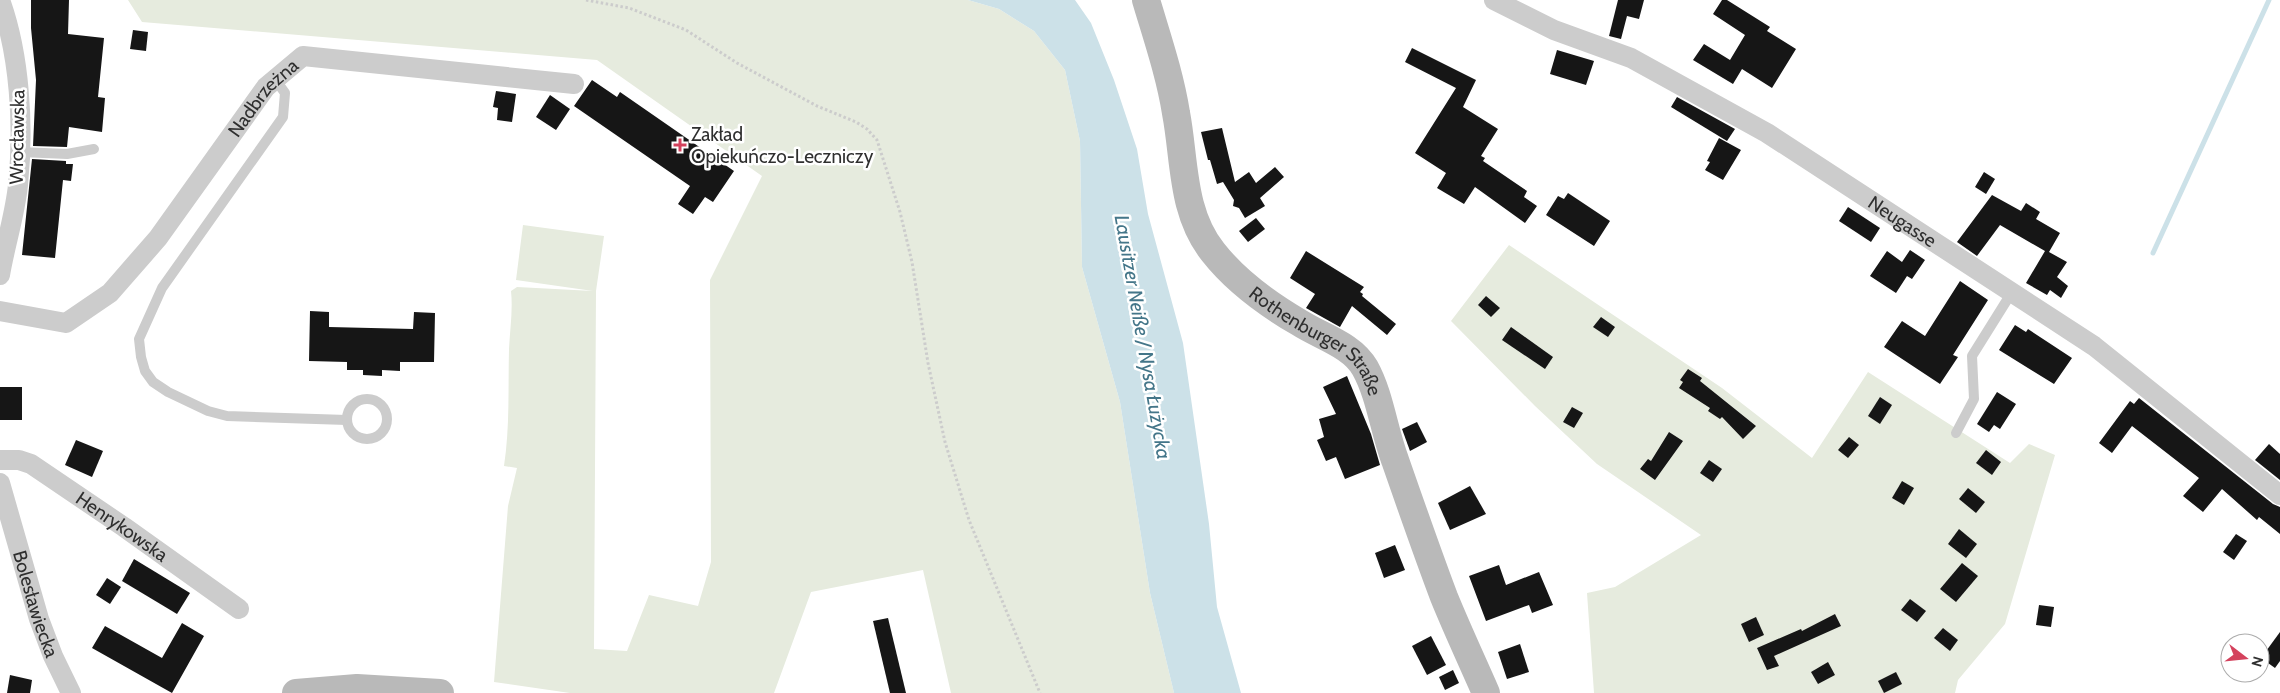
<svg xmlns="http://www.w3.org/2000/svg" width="2280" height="693" viewBox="0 0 2280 693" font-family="Cabin,sans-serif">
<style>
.green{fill:#e6ebde}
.water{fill:#cce1e8}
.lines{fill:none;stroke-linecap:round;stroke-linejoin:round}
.stream{stroke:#cce1e8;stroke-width:5}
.building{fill:#161616}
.path{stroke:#ccc;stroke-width:3;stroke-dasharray:2.5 2.5;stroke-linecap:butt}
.lane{stroke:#ccc;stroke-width:10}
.street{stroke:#ccc;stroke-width:20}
.secondary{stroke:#b9b9b9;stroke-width:28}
.poi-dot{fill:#d4425d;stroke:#fff;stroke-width:2}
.labels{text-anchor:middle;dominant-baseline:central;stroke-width:5;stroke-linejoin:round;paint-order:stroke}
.street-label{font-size:19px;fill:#2f2f2f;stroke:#fff}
.poi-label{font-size:19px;fill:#2f2f2f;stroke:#fff;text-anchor:start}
.water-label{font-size:20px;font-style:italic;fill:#447689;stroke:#fff}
</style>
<rect width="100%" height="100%" fill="#fff"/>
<g class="green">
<path d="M128,0H968L999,9L1034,31L1065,70L1080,141L1082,267L1120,402L1150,593L1174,693H951L923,570L811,592L774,693H570L494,682L508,506L517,468L504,466C510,427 508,388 509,349C510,329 513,310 511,291L517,287L593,291L516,280L523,225L604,236L596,291L594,649L627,651L649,595L698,606L711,562L710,280L762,176L597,60L142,22Z"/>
<path d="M1509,245L1722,388L1812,458L1868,372L2010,463L2029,444L2055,455L2005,624L1958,680L1955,693H1594L1587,593L1615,587L1701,535L1597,464L1535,406L1451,321Z"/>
</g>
<path class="water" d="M968,0H1075L1091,23L1114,80L1137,149L1148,214L1183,343L1209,524L1217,607L1241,693H1174L1150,593L1120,402L1082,267L1080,141L1065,70L1034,31L999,9Z"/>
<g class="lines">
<path class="stream" d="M2153,253L2269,0"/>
</g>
<g class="building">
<path d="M31,0H69L68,34L104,38L98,97L105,98L102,132L69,127L67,147L33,146L36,80L31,28Z"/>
<path d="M1618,0H1644L1639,19L1627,16L1621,39L1609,36Z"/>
<path d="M1722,0H1727L1770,27L1767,31L1796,49L1772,88L1742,69L1733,84L1693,60L1704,44L1730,60L1745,35L1713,14Z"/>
<path d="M133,30L148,32L146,51L130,49Z"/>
<path d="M1412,48L1476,80L1463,107L1498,129L1481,156L1485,158L1483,161L1527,191L1524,197L1537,206L1525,223L1475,187L1464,204L1437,188L1446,173L1415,153L1456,88L1405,62Z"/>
<path d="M1557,50L1594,61L1586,85L1550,74Z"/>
<path d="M592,80L617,97L620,92L734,171L713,202L705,197L693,214L678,204L690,186L574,106Z"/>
<path d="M496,91L516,94L512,122L497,120L498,108L493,107Z"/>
<path d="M550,95L570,109L556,130L536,117Z"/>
<path d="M1677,97L1735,129L1727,141L1671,107Z"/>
<path d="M1222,128L1235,182L1249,172L1256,183L1275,167L1284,177L1260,198L1265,206L1245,218L1239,208L1233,206L1234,200L1223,182L1217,184L1210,160H1208L1201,132Z"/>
<path d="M1719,138L1741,150L1723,180L1705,170L1710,162L1707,161Z"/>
<path d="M32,159L66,161V164H73L71,181L63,180L55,258L22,255Z"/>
<path d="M1984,172L1995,179L1986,194L1975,187Z"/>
<path d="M1568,193L1610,221L1594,246L1546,215L1558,196L1564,199Z"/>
<path d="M1992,195L2021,211L2026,203L2040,212L2036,219L2060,233L2049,252L2067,262L2057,277L2068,286L2061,298L2050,290L2047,295L2026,283L2045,251L2000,225L1977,256L1957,242Z"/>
<path d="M1848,207L1880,228L1871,242L1839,221Z"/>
<path d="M1256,218L1265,229L1248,242L1239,231Z"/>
<path d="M1910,250L1925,260L1912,279L1907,276L1896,293L1870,276L1887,251L1902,262Z"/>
<path d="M1306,251L1364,287L1360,292L1363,294L1362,296L1396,324L1387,335L1352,306L1340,327L1306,308L1315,294L1290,278Z"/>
<path d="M1960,281L1988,300L1953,355L1958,357L1940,384L1884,347L1902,321L1925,336Z"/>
<path d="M1486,296L1500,308L1491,317L1478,305Z"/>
<path d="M310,311L329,312V327L413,329L414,312L435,313L434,362H400V371L382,370V376L363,375V370H347V362L309,361Z"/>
<path d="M1601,317L1615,327L1608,337L1593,327Z"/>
<path d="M2015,325L2026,332L2028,329L2072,358L2054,384L1999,350Z"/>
<path d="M1511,327L1553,357L1545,369L1502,340Z"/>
<path d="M1688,369L1702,378L1700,381L1756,426L1743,439L1722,417L1720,419L1708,411L1710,408L1679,388L1683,382L1680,380Z"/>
<path d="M1347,376L1371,434L1380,465L1345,479L1336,457L1326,461L1317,440L1324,437L1319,419L1336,414L1323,387Z"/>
<rect x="0" y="387" width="22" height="33"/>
<path d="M1997,392L2016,404L2000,429L1994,425L1989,432L1977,424Z"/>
<path d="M1880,397L1892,405L1880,424L1868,416Z"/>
<path d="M2139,398L2273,504L2280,507V534L2259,517L2257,520L2222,489L2203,512L2183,496L2199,478L2132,426L2112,453L2099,443L2130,401L2134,404Z"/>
<path d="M1572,407L1583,413L1574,428L1563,422Z"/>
<path d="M1417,422L1427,442L1410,451L1402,429Z"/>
<path d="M1669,432L1683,441L1655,480L1640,469L1648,459L1651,461Z"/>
<path d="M1849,437L1859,445L1848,458L1838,450Z"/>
<path d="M76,440L103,451L92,477L65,465Z"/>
<path d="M2269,444L2280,454V480L2255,460Z"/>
<path d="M1986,450L2001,462L1992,475L1976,463Z"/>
<path d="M1709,460L1722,469L1713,482L1700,473Z"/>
<path d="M1902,481L1914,488L1904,505L1892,498Z"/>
<path d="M1470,486L1486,514L1450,530L1438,503Z"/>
<path d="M1968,488L1985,502L1976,513L1959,499Z"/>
<path d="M1959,529L1977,544L1966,558L1948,544Z"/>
<path d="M2236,534L2247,541L2234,560L2223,552Z"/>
<path d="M1395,545L1405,570L1384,578L1375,553Z"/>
<path d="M134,559L190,593L177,614L122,581Z"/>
<path d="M1962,563L1978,576L1956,602L1940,589Z"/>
<path d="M1499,565L1506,585L1539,572L1553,605L1532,613L1529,605L1486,621L1469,576Z"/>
<path d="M107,578L121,587L110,604L96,595Z"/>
<path d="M1910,599L1926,611L1917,622L1901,610Z"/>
<path d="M2039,605L2054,607L2051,627L2036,625Z"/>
<path d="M1835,614L1841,626L1774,656L1779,666L1767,670L1757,648L1801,629L1802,631Z"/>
<path d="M1756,617L1764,635L1749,642L1741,624Z"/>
<path d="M888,618L906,693H890L873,621Z"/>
<path d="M182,623L204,636L172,693L92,648L105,626L162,658Z"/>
<path d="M1943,628L1958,640L1950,651L1934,638Z"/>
<path d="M2280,632V661L2275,668L2261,658Z"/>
<path d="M1431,636L1446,665L1427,675L1412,646Z"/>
<path d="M1520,644L1529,672L1507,679L1498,652Z"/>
<path d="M1828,662L1835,675L1818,684L1811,672Z"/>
<path d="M1453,670L1459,683L1445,690L1439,677Z"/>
<path d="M1896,672L1902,684L1884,693L1878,681Z"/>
<path d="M10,675L32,680L30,693H7Z"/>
</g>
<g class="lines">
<path class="path" d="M586,0L629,8L686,30L737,63L817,106L856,122L867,129L877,140L900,212L912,262L928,363L945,442L969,520L1040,693"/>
<g class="lane">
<path d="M275,79L285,93L283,117L162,288L139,339L141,357L145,371L153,382L168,392L208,411L227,416L347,420"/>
<path d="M20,152L67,154L94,149"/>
<circle cx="367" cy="419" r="20"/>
<path d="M1956,433L1974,399L1972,356L2012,292"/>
</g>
<g class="street">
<path d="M0,0C20,55 24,127 18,185C15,215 5,245 0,275"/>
<path id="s1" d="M1494,0L1554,30L1631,58L1767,133L2094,346L2280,495"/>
<path id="s2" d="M0,311L66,323L110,293L158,238L266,87L303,56L574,84"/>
<path id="s3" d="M0,460H19L31,464L124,527L239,609"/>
<path id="s4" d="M0,483L39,619L53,656L71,693"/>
</g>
<g class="secondary">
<path id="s5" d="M1146,0C1157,37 1170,75 1176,113C1185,160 1181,212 1213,252C1235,280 1269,305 1300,323C1322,337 1352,345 1365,368C1380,395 1384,431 1395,460C1411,506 1427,552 1444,597C1457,629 1472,661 1486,693"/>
<path d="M296,693L357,688L440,693"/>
</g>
</g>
<path class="poi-dot" d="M677.5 137.5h5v5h5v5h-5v5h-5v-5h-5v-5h5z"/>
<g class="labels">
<g class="street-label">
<text stroke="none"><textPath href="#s2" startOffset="369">Nadbrzeżna</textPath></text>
<text transform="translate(17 137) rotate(-89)">Wrocławska</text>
<text stroke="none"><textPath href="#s1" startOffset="466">Neugasse</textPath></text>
<text stroke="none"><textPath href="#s5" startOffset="401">Rothenburger Straße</textPath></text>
<text stroke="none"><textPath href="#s3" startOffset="142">Henrykowska</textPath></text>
<text stroke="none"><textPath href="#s4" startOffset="126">Bolesławiecka</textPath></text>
</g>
<g class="poi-label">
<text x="691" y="134">Zakład<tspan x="691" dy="22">Opiekuńczo-Leczniczy</tspan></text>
</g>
<g class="water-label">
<text transform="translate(1143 337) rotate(80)">Lausitzer Neiße / Nysa Łużycka</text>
</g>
</g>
<g transform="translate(2245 658) rotate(106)"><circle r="24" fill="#ffffff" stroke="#acacac"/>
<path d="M0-4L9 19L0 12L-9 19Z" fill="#d4425d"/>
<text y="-8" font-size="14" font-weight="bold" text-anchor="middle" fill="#2f2f2f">N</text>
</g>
</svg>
